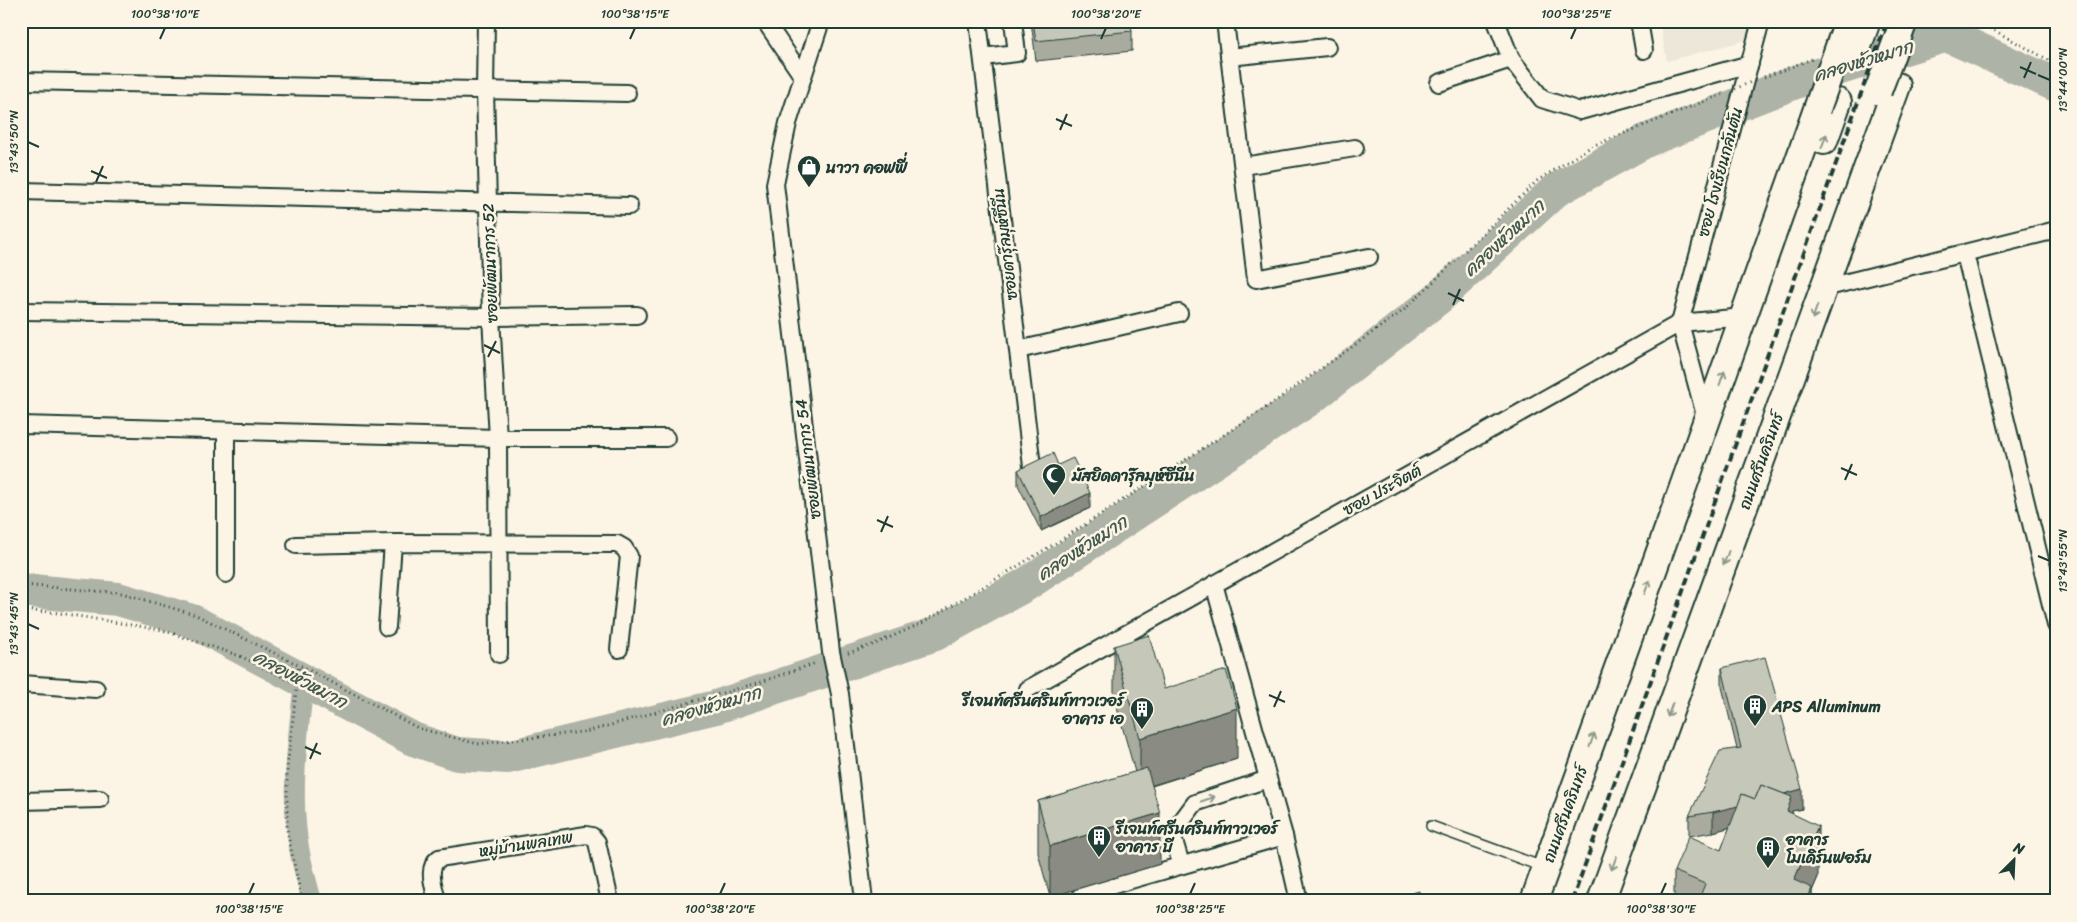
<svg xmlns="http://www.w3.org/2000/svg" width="2077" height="922" viewBox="0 0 2077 922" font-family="Sriracha,'Playpen Sans Thai',sans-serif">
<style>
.built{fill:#ece7d8}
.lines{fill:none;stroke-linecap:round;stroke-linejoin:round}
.canal{stroke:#aeb3a7;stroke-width:20}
.river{stroke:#aeb3a7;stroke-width:34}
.service-casing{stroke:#1f3d34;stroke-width:12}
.minor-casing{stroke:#1f3d34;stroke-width:20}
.primary-casing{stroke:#1f3d34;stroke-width:30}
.path{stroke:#1f3d34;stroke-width:3;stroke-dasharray:1 4;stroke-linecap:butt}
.service{stroke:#fcf5e5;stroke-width:9}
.minor{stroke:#fcf5e5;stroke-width:16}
.primary{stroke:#fcf5e5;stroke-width:26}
.rail{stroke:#1f3d34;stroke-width:4;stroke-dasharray:8 4;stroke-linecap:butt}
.primary-bridge-casing{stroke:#1f3d34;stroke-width:30;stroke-linecap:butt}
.path-bridge{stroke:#1f3d34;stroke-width:3;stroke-dasharray:1 4;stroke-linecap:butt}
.primary-bridge{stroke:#fcf5e5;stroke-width:26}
.wall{fill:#a9ab9f;stroke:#1f3d34}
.shaded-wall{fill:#8a8b82;stroke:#1f3d34}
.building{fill:#c5c7b9;stroke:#1f3d34}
.oneway{stroke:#8e998c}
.ticks{fill:none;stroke:#1f3d34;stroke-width:2}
.labels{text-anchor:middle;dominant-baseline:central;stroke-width:5;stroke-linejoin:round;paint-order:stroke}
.poi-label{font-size:16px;font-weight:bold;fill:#1f3d34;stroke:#fcf5e5;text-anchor:start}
.street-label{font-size:16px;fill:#1f3d34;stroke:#fcf5e5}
.water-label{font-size:18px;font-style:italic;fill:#435a51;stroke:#fcf5e5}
.neatline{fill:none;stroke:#1f3d34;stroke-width:2}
.ticks-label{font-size:12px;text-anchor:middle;fill:#1f3d34}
</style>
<rect width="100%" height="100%" fill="#fcf5e5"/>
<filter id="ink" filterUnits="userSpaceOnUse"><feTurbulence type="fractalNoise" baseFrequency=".02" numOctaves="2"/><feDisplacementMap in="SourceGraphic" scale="10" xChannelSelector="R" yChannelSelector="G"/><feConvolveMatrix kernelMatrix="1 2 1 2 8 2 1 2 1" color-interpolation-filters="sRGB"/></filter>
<g filter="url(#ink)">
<path class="built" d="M1659,21H1752L1747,40L1667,61Z"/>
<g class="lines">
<path class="canal" d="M304,682C298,737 289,797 300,853C303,869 308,885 312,901"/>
<path class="river" d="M21,590L118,599L192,621L413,739L457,754L508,757L716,707L935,634L1025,585L1311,398L1437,299L1556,190L1645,141L1801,80L1947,35L2056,85"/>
<g class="service-casing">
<path id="service" d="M1431,826L1543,867"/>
</g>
<g class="minor-casing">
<g id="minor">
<path d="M486,21L485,90L491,317L498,438L499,654"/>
<path d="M765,21L803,77"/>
<path d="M821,21L788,123L775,184L831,652L840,694L864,901"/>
<path d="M978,21L1032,466"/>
<path d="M1225,21L1256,279L1369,257"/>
<path d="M1496,21L1511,59L1542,99L1580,111L1750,64"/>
<path d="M1639,21L1644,50"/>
<path d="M983,57L1017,53L1013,21"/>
<path d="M1229,57L1327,47"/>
<path d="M21,81L627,93"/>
<path d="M1439,83L1511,59"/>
<path d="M1243,166L1355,148"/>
<path d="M21,191L629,206"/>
<path d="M1965,254L2056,625"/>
<path d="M1824,288L2056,230"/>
<path d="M21,311L491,317L637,315"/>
<path d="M1018,350L1179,313"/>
<path d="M1706,419L1680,323L1761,21"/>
<path d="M21,425L498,438H666"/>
<path d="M226,431V574"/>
<path d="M296,545L393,543L617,544L624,548L629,556L619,649"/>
<path d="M1214,584L1284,836L1299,901"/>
<path d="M387,627L393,543"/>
<path d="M21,684L96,689"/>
<path d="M1028,689L1680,323L1744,317"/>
<path d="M21,801L100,799"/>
<path d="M1181,864L1172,834L1195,803L1268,779"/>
<path d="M1082,894L1284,836"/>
<path d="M437,901C434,886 426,868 439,858L586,835L592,836L597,842L610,901"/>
</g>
</g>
<g class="primary-casing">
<g id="primary">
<path d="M1824,141L1838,102"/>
<path d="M1534,901L1682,490L1817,109"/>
<path d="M1601,901L1897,86"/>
</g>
</g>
<g class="path">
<path d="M1977,21L2056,64"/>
<path d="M1764,77L1812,59"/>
<path d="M21,585L122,593L196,615L305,668L418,728L478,744L590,731L761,682L816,663"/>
<path d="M21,610L59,613L162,630L240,656L297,684L287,769V830L302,901"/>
<path d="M848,653L875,644L920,624L983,587L1061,540L1267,407L1404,310L1537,181L1592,146L1723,94"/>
<path d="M297,684L299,665"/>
</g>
<use href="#service" class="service"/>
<use href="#minor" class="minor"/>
<use href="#primary" class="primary"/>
<path class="rail" d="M1572,901L1887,21"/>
<g class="primary-bridge-casing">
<g id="primary-bridge">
<path d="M1853,60L1867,21"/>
<path d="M1878,91L1904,21"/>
<path d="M1817,109L1848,21"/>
</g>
</g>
<path class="path-bridge" d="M1735,89L1751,82"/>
<use href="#primary-bridge" class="primary-bridge"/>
</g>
<g class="wall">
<path d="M1031,21H1130L1132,31V51L1036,61Z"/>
<path d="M1058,465L1090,508L1041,531L1018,485V470Z"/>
<path d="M1114,646L1164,689L1237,759L1152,786L1160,864L1050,897L1038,853V801L1135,772L1114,697Z"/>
<path d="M1722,668L1802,809L1792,811V813L1818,877L1812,891V901H1674V871L1721,850L1730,827L1713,832L1689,836V816L1737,749L1722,687Z"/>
</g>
<g class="shaded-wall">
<path d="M1090,493V508L1041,531V517Z"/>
<path d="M1237,708V759L1140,789V738Z"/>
<path d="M1802,789V809L1792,811V848L1787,812L1713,832V812Z"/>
<path d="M1160,813V864L1050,897V846Z"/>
<path d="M1818,826V877L1812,891V901H1794V880Z"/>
</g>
<g class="building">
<path d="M1033,21H1130L1132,31L1036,41Z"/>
<path d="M1053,453L1058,465L1073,458L1090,493L1041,517L1018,470Z"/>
<path d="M1149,635L1164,689L1226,670L1237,708L1140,738L1114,646Z"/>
<path d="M1765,657L1802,789L1784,794L1761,785L1755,799L1742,794L1738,806L1713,812L1689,816L1720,751L1741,748L1722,668Z"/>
<path d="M1147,768L1160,813L1050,846L1038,801Z"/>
<path d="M1761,785L1792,797L1787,811L1818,826L1794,880L1812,888L1807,901H1698L1705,884L1674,871L1689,836L1721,850L1742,794L1755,799Z"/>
<path d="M1419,891L1422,901H1384Z"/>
</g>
<defs><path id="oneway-shaft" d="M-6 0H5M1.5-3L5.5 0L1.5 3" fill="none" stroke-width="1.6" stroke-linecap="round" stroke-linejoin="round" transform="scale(1.25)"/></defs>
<g class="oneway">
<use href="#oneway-shaft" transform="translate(1824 141) rotate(-70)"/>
<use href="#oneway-shaft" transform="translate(1815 312) rotate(110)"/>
<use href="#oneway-shaft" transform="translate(1722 378) rotate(-70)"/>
<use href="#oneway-shaft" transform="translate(1726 558) rotate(110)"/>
<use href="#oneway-shaft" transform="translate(1647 587) rotate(-70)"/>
<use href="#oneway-shaft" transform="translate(1670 710) rotate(110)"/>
<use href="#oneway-shaft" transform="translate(1592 740) rotate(-70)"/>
<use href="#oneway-shaft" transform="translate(1208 799) rotate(-19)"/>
<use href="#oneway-shaft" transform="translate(1614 863) rotate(110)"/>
</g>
</g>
<path class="ticks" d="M160,39L165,28M630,39L635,28M1101,39L1106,28M1571,39L1576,28M2020,67L2036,74M2038,75L2050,80M2024,78L2031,62M1056,119L1072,126M1060,130L1067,114M28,142L39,147M91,171L107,178M96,182L103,166M1448,293L1464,301M1453,305L1460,289M484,345L500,353M488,357L496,341M1841,468L1857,475M1845,480L1852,464M877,520L893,527M881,532L888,516M2038,556L2050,561M28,624L39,629M1269,695L1285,702M1274,707L1281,691M305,747L321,754M310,759L317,743M249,894L254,883M720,894L725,883M1190,894L1195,883M1661,894L1666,883"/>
<defs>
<g id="shop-pin" transform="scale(1.25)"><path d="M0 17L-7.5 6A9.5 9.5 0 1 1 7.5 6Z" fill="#1f3d34" stroke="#fcf5e5"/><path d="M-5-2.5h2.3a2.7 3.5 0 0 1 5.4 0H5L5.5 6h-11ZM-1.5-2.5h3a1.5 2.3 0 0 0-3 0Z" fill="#fff"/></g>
<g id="mosque-pin" transform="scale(1.25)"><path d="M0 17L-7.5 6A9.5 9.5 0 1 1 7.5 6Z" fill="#1f3d34" stroke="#fcf5e5"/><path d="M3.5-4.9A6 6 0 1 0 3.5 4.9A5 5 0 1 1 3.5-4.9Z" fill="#fff"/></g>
<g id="building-pin" transform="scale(1.25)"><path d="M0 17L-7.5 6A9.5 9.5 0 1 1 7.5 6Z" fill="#1f3d34" stroke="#fcf5e5"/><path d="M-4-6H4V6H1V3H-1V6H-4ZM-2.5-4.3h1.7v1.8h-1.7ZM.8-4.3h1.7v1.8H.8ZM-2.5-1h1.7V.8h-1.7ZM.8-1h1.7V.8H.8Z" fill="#fff"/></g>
</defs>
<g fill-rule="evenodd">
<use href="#shop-pin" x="809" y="167"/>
<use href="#mosque-pin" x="1054" y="475"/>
<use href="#building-pin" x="1755" y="706"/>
<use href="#building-pin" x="1142" y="709"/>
<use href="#building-pin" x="1099" y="837"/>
<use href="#building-pin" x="1768" y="848"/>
</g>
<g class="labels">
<g class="poi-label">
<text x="826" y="167">นาวา คอฟฟี่</text>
<text x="1072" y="475">มัสยิดดารุ๊ลมุห์ซีนีน</text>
<text x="1124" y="700" text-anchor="end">รีเจนท์ศรีนศรินท์ทาวเวอร์<tspan x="1124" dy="18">อาคาร เอ</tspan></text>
<text x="1772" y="706">APS Alluminum</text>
<text x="1116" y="828">รีเจนท์ศรีนศรินท์ทาวเวอร์<tspan x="1116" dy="18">อาคาร บี</tspan></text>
<text x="1786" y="839">อาคาร<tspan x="1786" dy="18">โมเดิร์นฟอร์ม</tspan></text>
</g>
<g class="street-label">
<text transform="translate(1720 172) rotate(-75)">ซอย โรงเรียนกลันตัน</text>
<text transform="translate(1005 244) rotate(-97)">ซอยดารุ๊ลมุห์ซีนีน</text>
<text transform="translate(490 263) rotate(-92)">ซอยพัฒนาการ 52</text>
<text transform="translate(808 459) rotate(-97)">ซอยพัฒนาการ 54</text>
<text transform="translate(1761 461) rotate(-70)">ถนนศรีนครินทร์</text>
<text transform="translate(1382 490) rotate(-29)">ซอย ประจิตต์</text>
<text transform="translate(1565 814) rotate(-70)">ถนนศรีนครินทร์</text>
<text transform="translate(526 844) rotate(-9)">หมู่บ้านพลเทพ</text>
</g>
<g class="water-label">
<text transform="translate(1863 61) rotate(-17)">คลองหัวหมาก</text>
<text transform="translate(1504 238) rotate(-43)">คลองหัวหมาก</text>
<text transform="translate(1082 548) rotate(-33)">คลองหัวหมาก</text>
<text transform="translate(300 679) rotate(28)">คลองหัวหมาก</text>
<text transform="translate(711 706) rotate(-16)">คลองหัวหมาก</text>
</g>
</g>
<rect width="2077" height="922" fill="none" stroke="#fcf5e5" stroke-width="55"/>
<g transform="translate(2014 860) rotate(24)" stroke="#fcf5e5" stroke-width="4" paint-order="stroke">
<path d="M0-4L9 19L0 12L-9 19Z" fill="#1f3d34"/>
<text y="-8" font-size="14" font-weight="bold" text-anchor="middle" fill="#1f3d34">N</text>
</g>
<rect x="28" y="28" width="2022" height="866" class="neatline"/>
<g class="ticks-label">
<text x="165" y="18">100°38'10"E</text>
<text x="635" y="18">100°38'15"E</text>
<text x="1106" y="18">100°38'20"E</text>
<text x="1576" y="18">100°38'25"E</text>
<text transform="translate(2063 80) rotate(-90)" y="4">13°44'00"N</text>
<text transform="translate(14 142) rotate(-90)" y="4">13°43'50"N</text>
<text transform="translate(2063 561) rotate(-90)" y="4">13°43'55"N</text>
<text transform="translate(14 624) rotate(-90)" y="4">13°43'45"N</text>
<text x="249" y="913">100°38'15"E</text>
<text x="720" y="913">100°38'20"E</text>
<text x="1190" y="913">100°38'25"E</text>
<text x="1661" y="913">100°38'30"E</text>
</g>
</svg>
